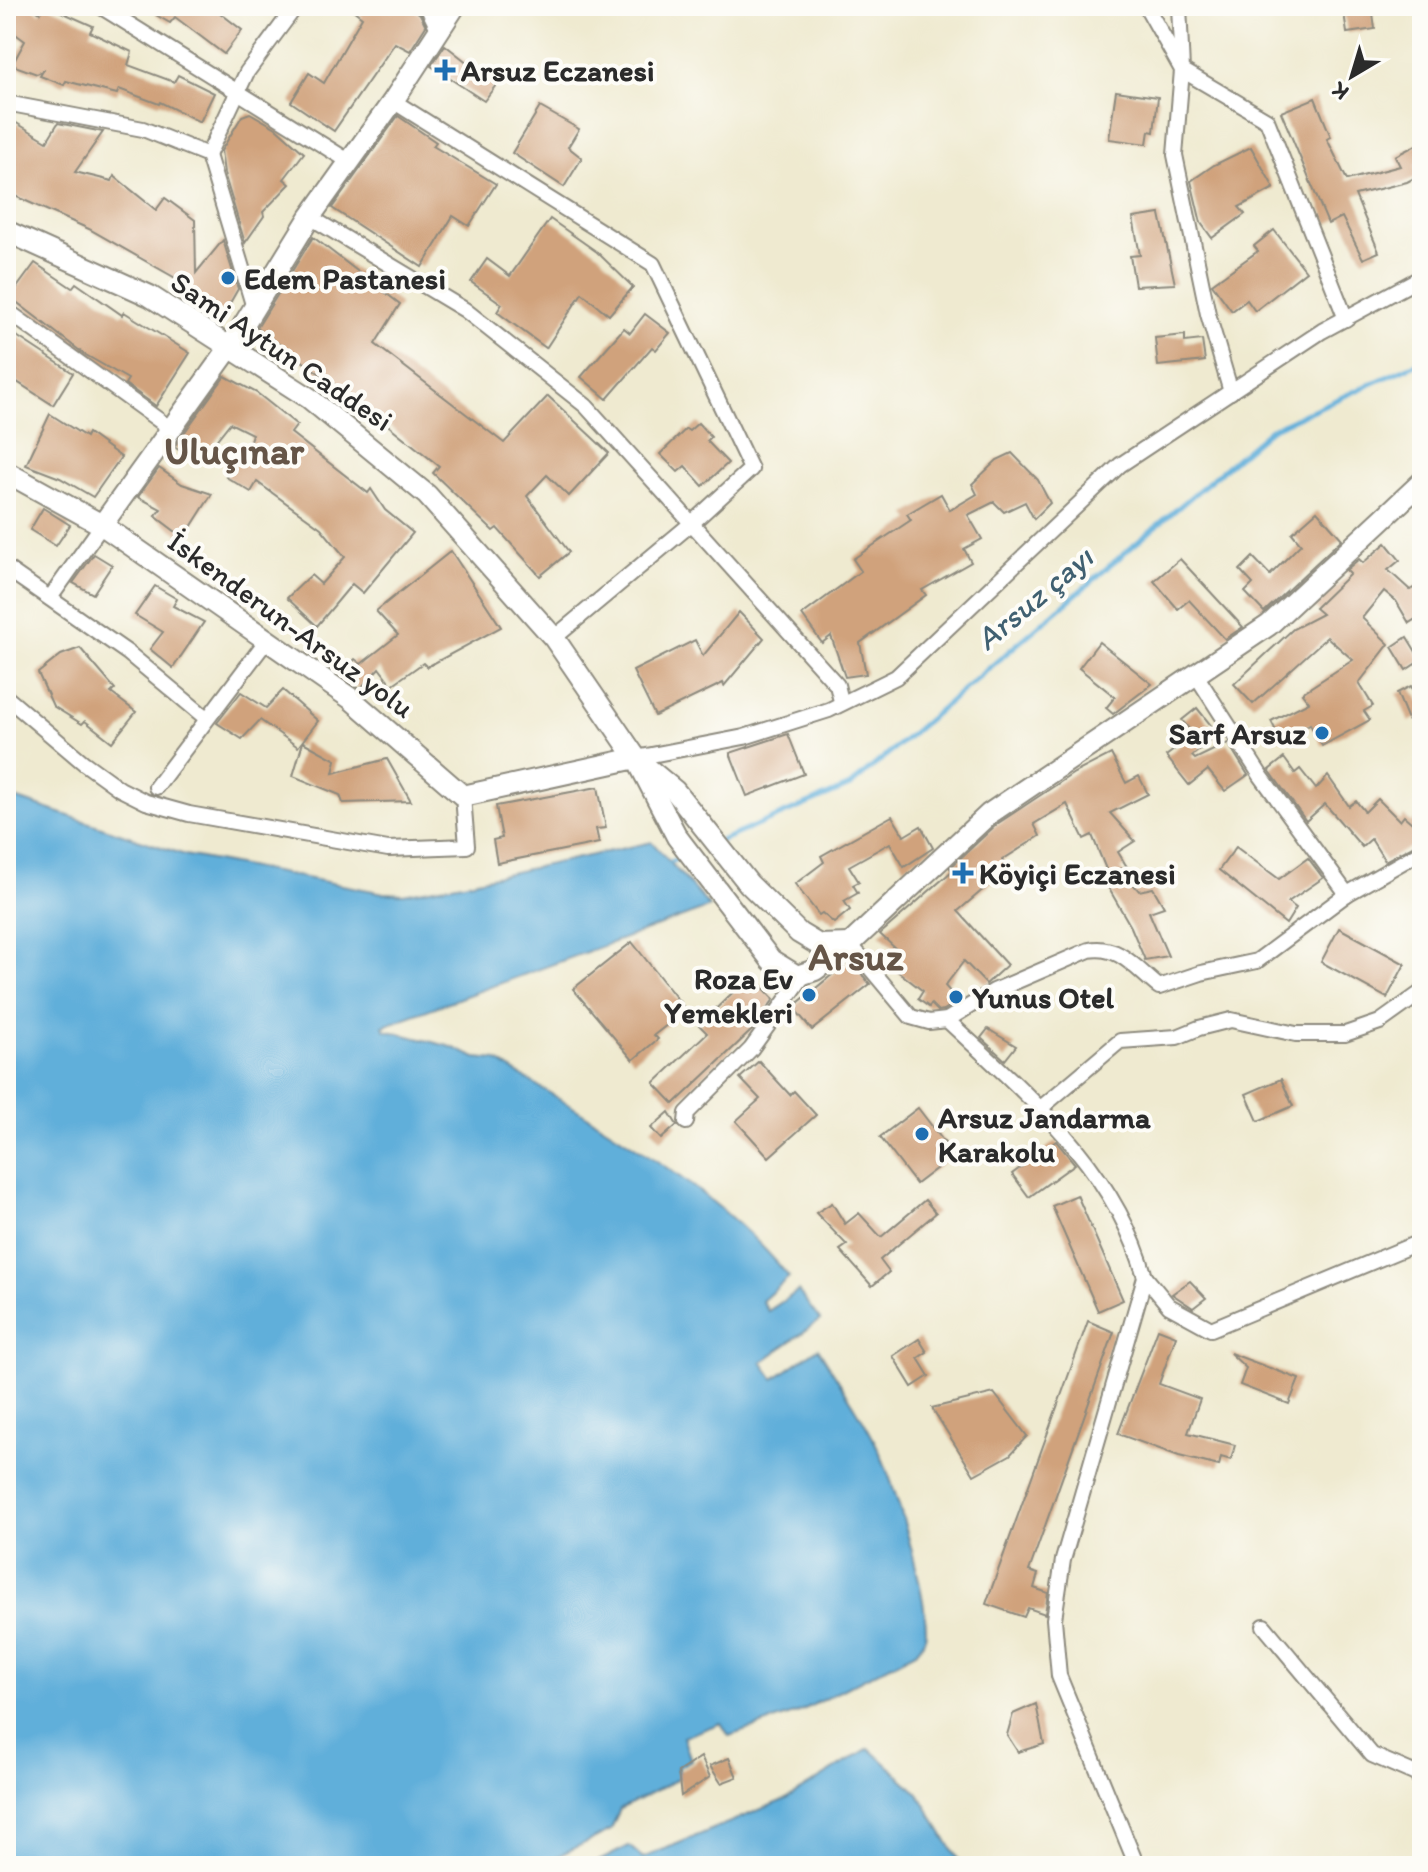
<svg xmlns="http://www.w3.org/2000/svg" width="1428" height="1872" viewBox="0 0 1428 1872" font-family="Itim,sans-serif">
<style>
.water{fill:#60afda;stroke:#466d82;stroke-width:2}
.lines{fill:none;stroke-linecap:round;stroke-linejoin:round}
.stream{stroke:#60afda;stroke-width:5}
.building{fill:#d0a27b}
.street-casing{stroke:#8d8a7e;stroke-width:18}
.secondary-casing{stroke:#8d8a7e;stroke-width:24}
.street{stroke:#fff;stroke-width:14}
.secondary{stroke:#fff;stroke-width:20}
.poi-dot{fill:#1f6fb2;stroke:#fdfcf7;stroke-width:3}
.labels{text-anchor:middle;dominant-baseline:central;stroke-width:8;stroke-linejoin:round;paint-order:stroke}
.poi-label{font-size:30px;font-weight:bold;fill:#2b2b2b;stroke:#fdfcf7;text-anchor:start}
.street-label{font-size:30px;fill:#2b2b2b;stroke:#fdfcf7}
.water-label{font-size:32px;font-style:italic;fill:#406071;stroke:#fdfcf7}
.district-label{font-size:38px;font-weight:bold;fill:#655547;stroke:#fdfcf7}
</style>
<rect width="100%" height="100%" fill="#fdfcf7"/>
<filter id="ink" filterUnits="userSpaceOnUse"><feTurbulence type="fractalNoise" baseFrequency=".0125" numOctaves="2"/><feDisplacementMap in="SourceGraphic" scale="16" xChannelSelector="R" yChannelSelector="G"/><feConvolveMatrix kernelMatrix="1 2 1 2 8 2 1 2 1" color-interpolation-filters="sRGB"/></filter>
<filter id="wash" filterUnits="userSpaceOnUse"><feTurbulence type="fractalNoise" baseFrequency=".006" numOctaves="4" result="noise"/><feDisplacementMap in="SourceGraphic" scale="32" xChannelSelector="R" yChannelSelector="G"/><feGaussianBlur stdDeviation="1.8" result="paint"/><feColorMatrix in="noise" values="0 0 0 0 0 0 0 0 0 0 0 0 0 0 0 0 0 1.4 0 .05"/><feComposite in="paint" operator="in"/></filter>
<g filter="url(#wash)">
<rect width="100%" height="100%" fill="#efead0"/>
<g class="water">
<path d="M6,795L185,855L384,893L403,894L468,882L652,842L710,907L383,1026L385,1030L452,1047L476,1058L496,1060C593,1121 718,1187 789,1277L762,1301L768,1311L798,1291L820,1320L762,1362L774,1379L818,1348C837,1380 860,1411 876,1444C895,1484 925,1586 926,1630C926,1639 922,1645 916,1652L797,1713L729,1736L721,1723L683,1737L691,1760L677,1768L680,1778L620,1809L611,1830L538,1866H6Z"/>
<path d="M869,1748L918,1793L962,1866H589L629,1846L643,1858L786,1799Z"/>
</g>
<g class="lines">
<g class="stream">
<path d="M720,841L850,786L1271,429L1422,361"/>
<path d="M672,861L685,856"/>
</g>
</g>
<g id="blocks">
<g class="building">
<path d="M6,6H30L40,13L43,6H48L93,26L90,32L132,52L128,65L174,82L178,75L214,93L200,122L160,102L159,104L119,89L117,94L66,81L64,85L40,76L43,71L37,74L12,65L25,41L6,27Z"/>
<path d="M162,6H211L242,30L224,54L175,17L170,23L156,15Z"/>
<path d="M348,6H409L420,14L426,26L410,51L395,43L334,131L291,102L309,73L324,83L362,17Z"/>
<path d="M1343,6H1372L1375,29L1347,33Z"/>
<path d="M445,45L496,85L484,101L431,66Z"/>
<path d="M1116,91L1158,97L1154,132L1149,131L1147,144L1109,139Z"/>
<path d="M1315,98L1331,137L1327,139L1347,180L1400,166L1395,156L1422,142V162L1415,166L1420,175L1407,182L1355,195L1379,252L1363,259L1342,217L1328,224L1281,112Z"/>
<path d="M540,107L579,129L568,147L582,158L564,187L512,153Z"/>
<path d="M250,113L276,128L304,153L284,179L290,184L263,212L264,216L245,243L224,173L221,151L242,116Z"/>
<path d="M398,116L436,142L433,146L496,184L469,226L453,216L422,267L332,208Z"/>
<path d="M13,121L47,141L58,123L103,132L75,172L112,181L114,176L156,210L165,198L195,220L196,273L223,240L238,289L222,317L182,290L186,284L89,229L6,192V132Z"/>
<path d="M1251,147L1274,188L1239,207L1245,214L1212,238L1201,223L1191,181L1214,165Z"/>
<path d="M1160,214L1175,284L1135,286L1130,256L1140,255L1133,218Z"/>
<path d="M550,219L597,252L633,287L609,315L582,293L546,348L497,312L502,304L471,282L487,259L510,276Z"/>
<path d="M1274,230L1306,271L1255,311L1247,300L1232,311L1212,284L1258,251L1254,246Z"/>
<path d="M313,237L400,304L375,344L504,443L548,396L609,453L569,496L547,475L527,496L569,552L540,576L497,528L493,531L433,473L439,466L364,406L257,328Z"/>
<path d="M35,263L72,288L76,283L122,315L124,312L190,353L156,406L125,384L128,379L84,354L10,297Z"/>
<path d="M645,314L670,333L656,350L652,347L607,399L581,377L624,328L630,333Z"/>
<path d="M6,329L73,373L53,405L17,382L6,399Z"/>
<path d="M1185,335V342L1202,340L1205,361L1158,366L1155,338Z"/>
<path d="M225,376L257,393L297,425L291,433L368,493L371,489L385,510L413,533L363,593L352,584L317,626L287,598L311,575L321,584L345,557L321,528L257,482L251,492L226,477L248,447L252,434L230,423L199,462L174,447Z"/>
<path d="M50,414L86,437L88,433L121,457L93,497L60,478L26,465Z"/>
<path d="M698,423L711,437L707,441L728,463L703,486L685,466L678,472L660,454L686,429L689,431Z"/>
<path d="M1012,453L1038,480L1050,503L1034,519L1025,502L1004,512L994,502L968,515L982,539L964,549L971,562L922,590L926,595L860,643L866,674L845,677L831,636L822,643L802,615L861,571L853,559L911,520L907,514L941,494L950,510L977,494L972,484L997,460Z"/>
<path d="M159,468L182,484L212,494L184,538L155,516L161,509L138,497Z"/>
<path d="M43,508L70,525L56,546L30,530Z"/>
<path d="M1317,511L1342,539L1264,612L1245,592L1253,584L1240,570L1253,557L1270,575L1301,544L1292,533Z"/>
<path d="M1386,543L1400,560L1388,570L1410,590L1422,583V615L1409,623L1396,601L1384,591L1362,618L1389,644L1359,683L1373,706L1364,711L1370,720L1322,746L1310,724L1280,739L1271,721L1309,702L1302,693L1353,660L1327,637L1253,704L1234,684L1293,629L1322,614L1315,608L1350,574L1346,570L1359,559L1363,563Z"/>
<path d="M451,551L501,627L427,667L423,663L392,685L379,668L360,689L346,680L341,674L355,659L361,664L398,635L376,611Z"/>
<path d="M94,554L112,565L93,594L73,583Z"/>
<path d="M1180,559L1231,614L1243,627L1225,639L1189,600L1178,609L1154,581Z"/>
<path d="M155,586L177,599L173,606L204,622L173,668L150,649L163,632L135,615Z"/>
<path d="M739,612L764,638L724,686L723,683L655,716L633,671L695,640L703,656Z"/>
<path d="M1407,637L1421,660L1406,670L1392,647Z"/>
<path d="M1099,642L1152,684L1113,714L1106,708L1115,697L1079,668Z"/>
<path d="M80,648L115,689L111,693L136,712L112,742L85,721L82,724L53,706L38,673L61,655Z"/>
<path d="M1411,686L1422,705V715L1409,722L1397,693Z"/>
<path d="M283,690L318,721L298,747L260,720L242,739L217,723L241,692L266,708Z"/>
<path d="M1197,708L1218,734L1192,756L1195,759L1228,743L1248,775L1225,791L1208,770L1189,785L1166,756L1194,735L1182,720Z"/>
<path d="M788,734L804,774L747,796L730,753Z"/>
<path d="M303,742L336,760L333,773L387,759L411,801L343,803L340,795L293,776Z"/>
<path d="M1111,754L1126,783L1139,776L1148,794L1110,813L1135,841L1118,852L1127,867L1120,869L1139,891L1153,888L1164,907L1149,912L1168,956L1145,960L1131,927L1108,887L1112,884L1092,835L1084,839L1067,804L1034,824L1040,836L1002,860L1007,869L958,911L1007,965L986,984L964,961L945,986L958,1001L944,1010L938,1011L931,1004L929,1007L918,999L923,991L886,962L896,949L880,934L952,871L950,868L997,824L1074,773Z"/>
<path d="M1284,758L1295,773L1300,769L1316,789L1328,776L1349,806L1356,801L1365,812L1378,799L1400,821L1404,816L1412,823L1422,813V841L1385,861L1371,839L1362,847L1325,804L1306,821L1269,770Z"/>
<path d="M598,787L606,828L596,829L599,843L497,863L493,840L502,838L496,806Z"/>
<path d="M892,816L904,836L921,826L933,848L904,867L890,843L849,866L859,882L853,885L858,893L844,901L850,910L834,923L822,913L819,915L795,884L824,862L821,856Z"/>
<path d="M1236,847L1279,879L1308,858L1323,878L1288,902L1296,908L1286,924L1219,870Z"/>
<path d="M1339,928L1405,964L1387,998L1321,962Z"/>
<path d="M632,942L686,1010L654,1035L658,1039L633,1060L573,989Z"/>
<path d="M850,960L870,984L812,1030L793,1007Z"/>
<path d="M751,975L774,999L752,1030L674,1104L654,1083L707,1033L699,1025Z"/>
<path d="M988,1029L1016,1046L1005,1060L981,1038Z"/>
<path d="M759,1061L790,1095L794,1091L816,1115L769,1157L736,1121L760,1099L740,1078Z"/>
<path d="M1281,1079L1293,1106L1258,1121L1246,1094Z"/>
<path d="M918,1108L954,1155L916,1184L880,1137Z"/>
<path d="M669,1112L677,1125L661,1139L651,1128Z"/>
<path d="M1056,1141L1075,1164L1029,1197L1012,1174Z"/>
<path d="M1077,1195L1123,1300L1098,1311L1052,1206Z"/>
<path d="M925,1200L936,1213L880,1260L889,1272L872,1286L840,1250L847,1245L816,1213L832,1203L845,1224L859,1213L881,1237Z"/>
<path d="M1190,1281L1206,1298L1193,1308L1172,1294Z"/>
<path d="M1088,1321L1114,1332L1029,1571L1038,1574L1034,1588L1048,1593L1045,1614L1028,1608L1024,1617L986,1604Z"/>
<path d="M1158,1329L1176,1336L1159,1384L1200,1399L1188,1433L1235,1445L1231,1460L1221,1457L1219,1466L1179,1456L1118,1434Z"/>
<path d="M919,1339L927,1352L918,1358L929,1376L912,1387L893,1356Z"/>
<path d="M1230,1353L1299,1379L1289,1404L1240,1385L1246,1368Z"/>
<path d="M994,1393L1027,1436L1010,1455L974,1475L932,1408Z"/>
<path d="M1036,1704L1044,1744L1018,1752L1007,1735L1013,1714Z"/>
<path d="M701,1757L710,1777L681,1796L678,1772Z"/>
<path d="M729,1758L737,1777L721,1783L710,1766Z"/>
</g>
</g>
</g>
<g filter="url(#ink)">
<use href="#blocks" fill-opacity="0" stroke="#8d8a7e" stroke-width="2"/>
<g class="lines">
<g class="street-casing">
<g id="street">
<path d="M100,6L350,162"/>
<path d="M427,6L438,29"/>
<path d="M1146,6L1182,70L1175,155L1208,314L1231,392"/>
<path d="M1179,6L1182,70L1267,120L1346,319"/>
<path d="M393,101L653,264L751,469L692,523L554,638"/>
<path d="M6,103L143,129L208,155L254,308"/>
<path d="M208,155L247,72L296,6"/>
<path d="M310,217L465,310L586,406L837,685L841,701"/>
<path d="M6,310L171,429"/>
<path d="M6,568L128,653L206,718"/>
<path d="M50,598L102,525"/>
<path d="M1196,675L1261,776L1347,894"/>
<path d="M6,697L84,763L120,789L146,802L189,814L388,849L467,846L463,796"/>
<path d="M636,758L744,737L829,710L896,677L1120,465L1322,331L1422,277"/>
<path d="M156,787L267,640"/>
<path d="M850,944L911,1017L929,1022L947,1020L994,991L1089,950C1119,944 1136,969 1159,987L1201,973L1257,961L1347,894L1422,851"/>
<path d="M947,1020C1027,1095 1115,1167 1145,1277L1063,1560L1054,1619L1059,1676L1137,1866"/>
<path d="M1042,1107L1120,1041L1177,1037L1199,1028L1231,1020L1296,1034H1345L1380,1022L1422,992"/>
<path d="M686,1122L687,1113L751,1049L804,975"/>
<path d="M1145,1277L1169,1306L1211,1329L1422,1241"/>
<path d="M1264,1626L1372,1755L1416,1774L1422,1782"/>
</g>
</g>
<g class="secondary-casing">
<g id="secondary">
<path d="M6,231L150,296L309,398L427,495L554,638L636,758L677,837L771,960L797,976L815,970L850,944L989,814L1269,625L1422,482"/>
<path d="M6,472L102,525L350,698L463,796L636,758"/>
<path d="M102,525L230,347L310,217L393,101L455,6"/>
<path d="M639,761L675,791L749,884L799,933L819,945L850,944"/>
</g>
</g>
<use href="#street" class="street"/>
<use href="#secondary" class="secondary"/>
</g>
</g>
<g class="poi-dot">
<path d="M441 58h8v8h8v8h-8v8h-8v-8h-8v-8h8z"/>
<circle cx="228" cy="278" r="8"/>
<circle cx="1322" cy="733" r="8"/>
<path d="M959 861h8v8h8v8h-8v8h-8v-8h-8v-8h8z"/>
<circle cx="809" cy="995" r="8"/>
<circle cx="956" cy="997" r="8"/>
<circle cx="922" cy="1134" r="8"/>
</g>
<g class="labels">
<g class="poi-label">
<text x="461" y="70">Arsuz Eczanesi</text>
<text x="244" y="278">Edem Pastanesi</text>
<text x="1306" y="733" text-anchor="end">Sarf Arsuz</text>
<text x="979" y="873">Köyiçi Eczanesi</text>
<text x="793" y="978" text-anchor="end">Roza Ev<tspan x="793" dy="34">Yemekleri</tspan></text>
<text x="972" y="997">Yunus Otel</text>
<text x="938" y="1117">Arsuz Jandarma<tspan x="938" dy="34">Karakolu</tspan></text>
</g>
<g class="street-label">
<text transform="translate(282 351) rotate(34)">Sami Aytun Caddesi</text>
<text transform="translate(291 624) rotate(36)">İskenderun-Arsuz yolu</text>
</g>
<g class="water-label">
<text transform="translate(1034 598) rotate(-40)">Arsuz çayı</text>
</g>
<g class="district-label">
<text x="234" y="451">Uluçınar</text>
<text x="856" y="957">Arsuz</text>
</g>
</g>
<rect width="1428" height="1872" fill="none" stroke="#fdfcf7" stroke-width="32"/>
<g transform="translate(1352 76) rotate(218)" stroke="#fdfcf7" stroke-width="6" paint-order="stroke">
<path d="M0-6L14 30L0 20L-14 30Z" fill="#2b2b2b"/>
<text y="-12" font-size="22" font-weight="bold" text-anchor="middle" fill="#2b2b2b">K</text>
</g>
</svg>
